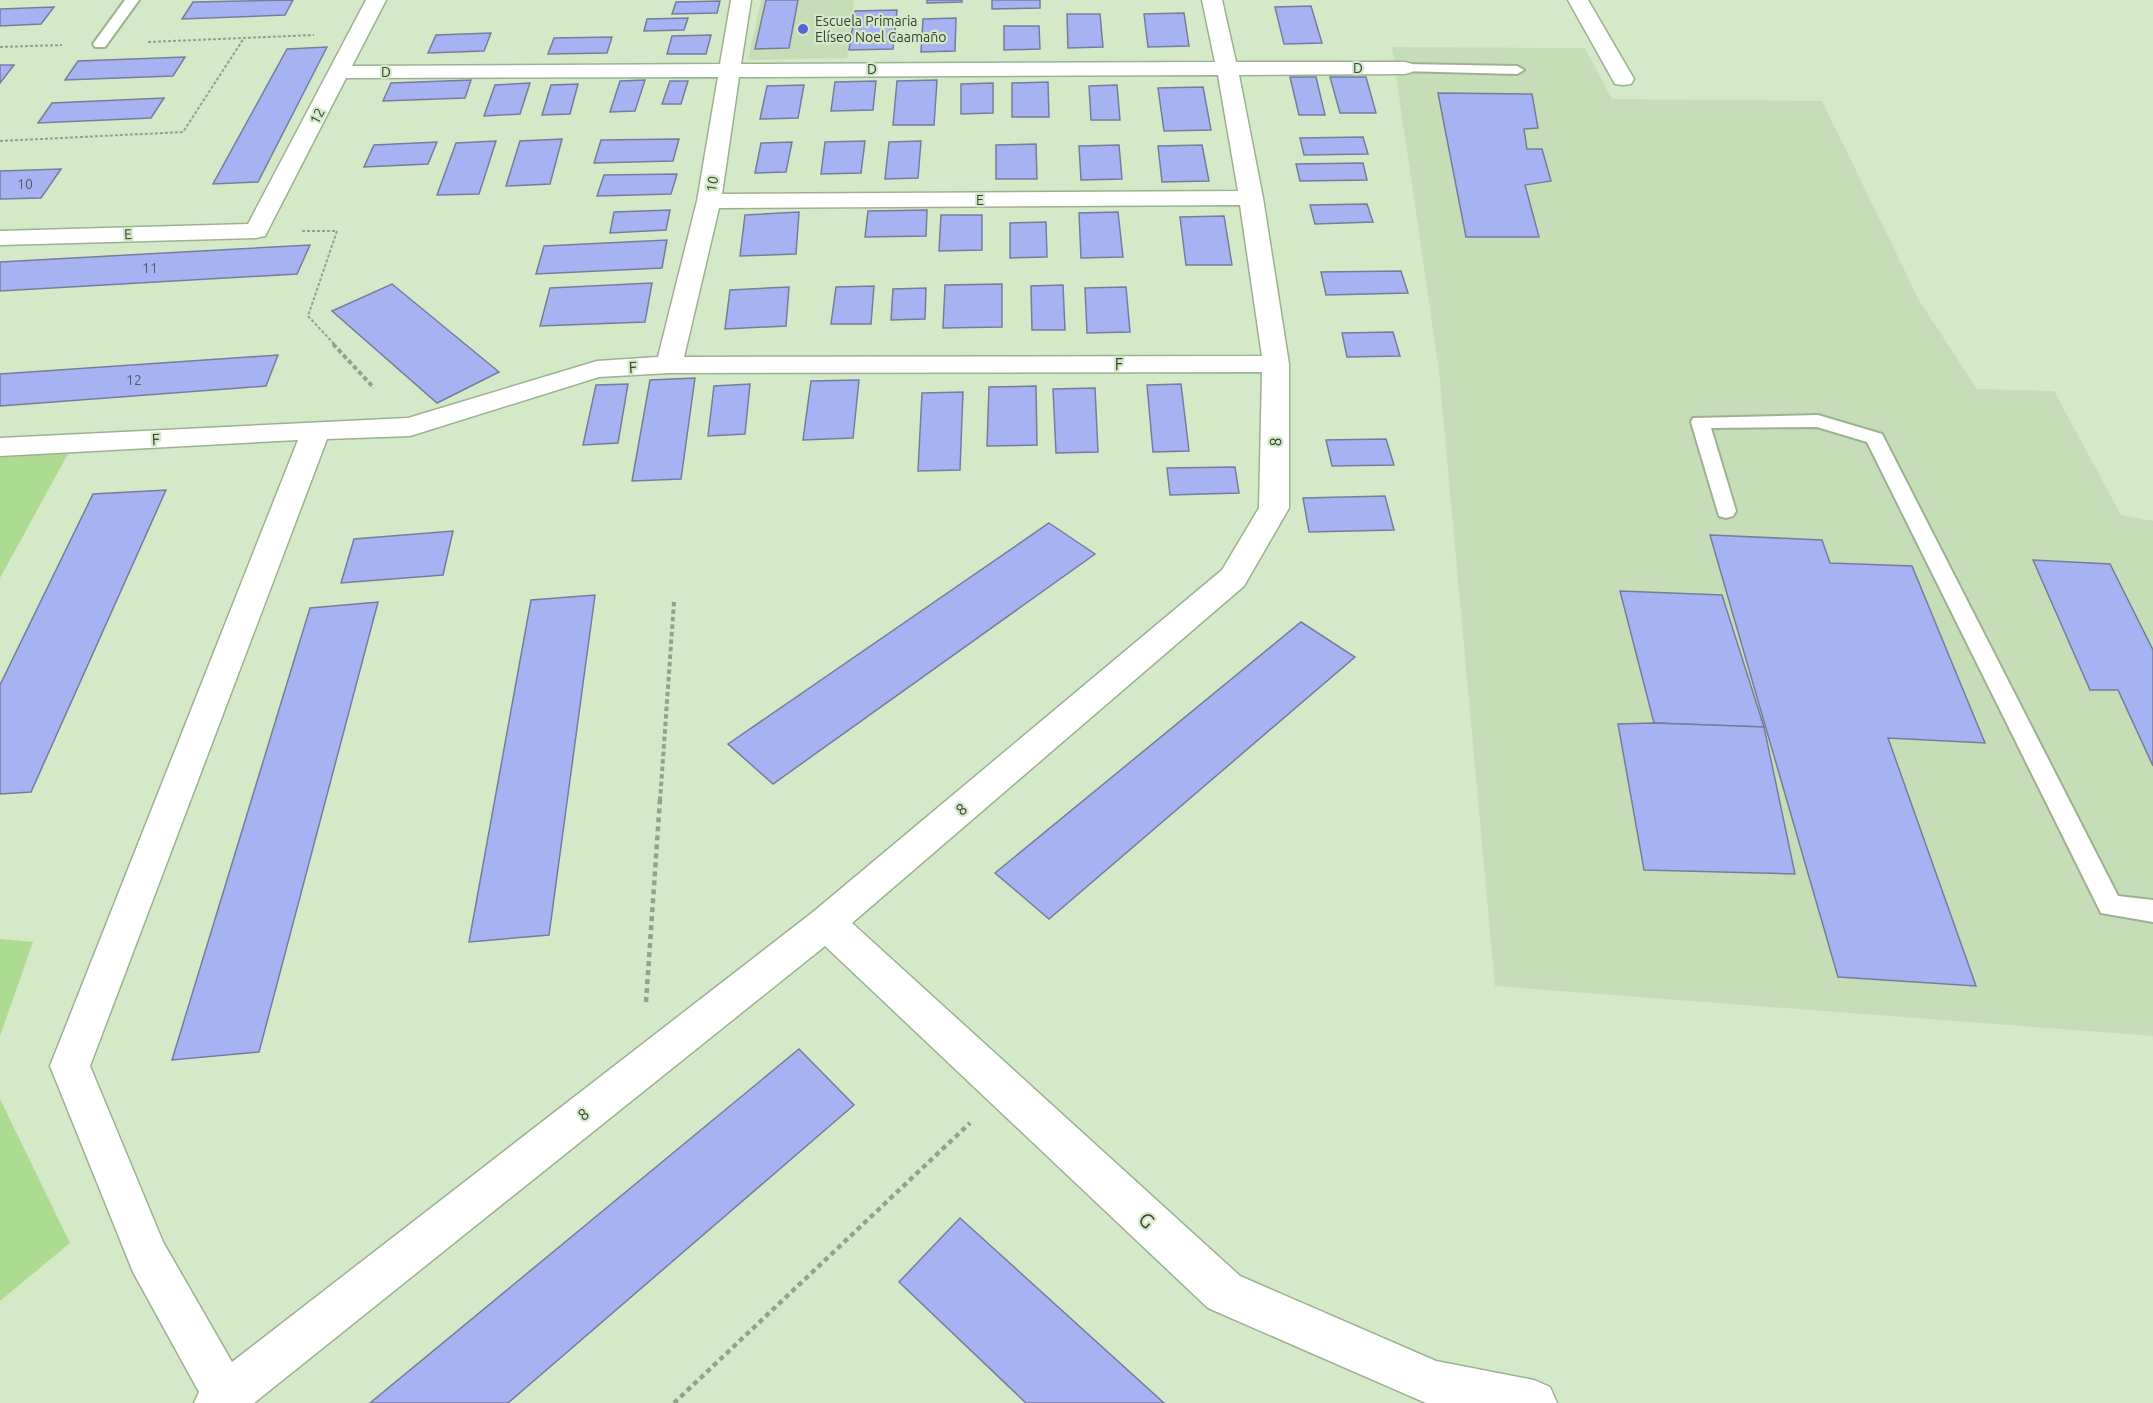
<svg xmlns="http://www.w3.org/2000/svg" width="2153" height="1403" viewBox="0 0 2153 1403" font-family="Ubuntu,sans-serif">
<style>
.built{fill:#c5deb7}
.green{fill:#aedb92}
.building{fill:#a6b3f2;stroke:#767d9c;stroke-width:1.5}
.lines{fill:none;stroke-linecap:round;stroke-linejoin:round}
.service-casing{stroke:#9db192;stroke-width:4}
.minor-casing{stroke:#9db192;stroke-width:3}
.path-far2{stroke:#93a28a;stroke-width:2;stroke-dasharray:3 2;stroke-linecap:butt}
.path-far1{stroke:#93a28a;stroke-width:4;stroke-dasharray:4.5 3;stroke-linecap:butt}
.path{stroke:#93a28a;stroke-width:4.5;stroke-dasharray:5 4;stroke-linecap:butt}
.service{fill:#fff;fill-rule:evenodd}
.minor{fill:#fff;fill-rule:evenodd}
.poi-dot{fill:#5863da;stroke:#d4e9c8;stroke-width:2}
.labels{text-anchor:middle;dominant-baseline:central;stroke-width:4.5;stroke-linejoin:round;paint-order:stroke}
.far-poi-label{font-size:14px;fill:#373f32;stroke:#d4e9c8;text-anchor:start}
.far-street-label{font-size:14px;fill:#373f32;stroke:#d4e9c8}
.number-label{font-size:14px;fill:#535c62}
.street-label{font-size:16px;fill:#373f32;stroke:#d4e9c8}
.near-street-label{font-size:20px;fill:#373f32;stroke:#d4e9c8}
</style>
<rect width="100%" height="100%" fill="#d4e9c8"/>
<g class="built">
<path d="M761,0H854L847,58L748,60Z"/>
<path d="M1392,47L1585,48L1612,99L1822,101L1920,302L1977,389L2054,391L2121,515L2153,521V1036L1495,986L1439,371Z"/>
</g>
<g class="green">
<path d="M69,452L0,578V456Z"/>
<path d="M0,939L33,942L0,1036Z"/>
<path d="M0,1099L70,1243L0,1301Z"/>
</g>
<g class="building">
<path d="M293,0L285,15L182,19L193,2Z"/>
<path d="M766,0H798L789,48L755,49Z"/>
<path d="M927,0H962V2L927,3Z"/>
<path d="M992,0H1040V8L992,9Z"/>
<path d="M720,1L717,13L672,14L676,2Z"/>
<path d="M1311,6L1322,43L1284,44L1275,7Z"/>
<path d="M54,7L41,24L0,26V9Z"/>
<path d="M897,10L893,49L849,50L855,11Z"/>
<path d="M1184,13L1189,46L1148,47L1144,14Z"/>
<path d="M1067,14H1100L1103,47L1068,48Z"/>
<path d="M688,18L684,30L644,31L647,19Z"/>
<path d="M956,18L955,51L921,52L923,19Z"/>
<path d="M1004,26H1039L1040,49L1004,50Z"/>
<path d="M491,33L484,51L428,53L436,35Z"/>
<path d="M711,35L706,54H667L672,36Z"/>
<path d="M612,37L607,53L548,54L554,38Z"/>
<path d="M327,47L258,182L213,184L287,49Z"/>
<path d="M185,57L173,76L65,80L78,61Z"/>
<path d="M0,65H14L0,83Z"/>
<path d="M1290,77H1316L1325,115H1299Z"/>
<path d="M1330,77H1366L1376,113H1340Z"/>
<path d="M471,80L465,98L383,101L391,83Z"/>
<path d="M645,80L635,111L610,112L620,81Z"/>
<path d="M937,80L934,125H893L897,81Z"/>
<path d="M670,81H688L681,104H662Z"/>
<path d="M876,81L873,110L831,111L835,82Z"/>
<path d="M1048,82L1049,117H1012V83Z"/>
<path d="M530,83L520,114L484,116L495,85Z"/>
<path d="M993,83V113L961,114V84Z"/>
<path d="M578,84L570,114L542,115L551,85Z"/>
<path d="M804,85L798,118L760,119L767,86Z"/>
<path d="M1117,85L1120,120H1091L1089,86Z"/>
<path d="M1203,87L1211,130L1164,131L1158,88Z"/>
<path d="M1438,93L1532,94L1538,128L1524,129L1527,149H1542L1551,181L1525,185L1539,237H1466Z"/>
<path d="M164,98L151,118L38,123L52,103Z"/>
<path d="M1363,137L1368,154L1304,155L1300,138Z"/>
<path d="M562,139L550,184L506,186L520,141Z"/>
<path d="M679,139L673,161L594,163L601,140Z"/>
<path d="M496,141L479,194L437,195L456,143Z"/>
<path d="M865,141L861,173L821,174L825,142Z"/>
<path d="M921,141L918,178L885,179L889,142Z"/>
<path d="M437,142L428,164L364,167L374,145Z"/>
<path d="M792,142L786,172L755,173L761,143Z"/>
<path d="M1036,144L1037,179H996V145Z"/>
<path d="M1119,145L1122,179L1081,180L1079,146Z"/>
<path d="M1202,145L1209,181L1162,182L1158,146Z"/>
<path d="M1363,163L1367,180L1300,181L1296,164Z"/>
<path d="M61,169L41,198L0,199V171Z"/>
<path d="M677,174L671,194L597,196L604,175Z"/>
<path d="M1367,204L1373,222L1315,224L1310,205Z"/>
<path d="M670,210L666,230L610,233L614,212Z"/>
<path d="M927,210L926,236L865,237L868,211Z"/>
<path d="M799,212L796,254L740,256L745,215Z"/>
<path d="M1118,212L1123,257L1081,258L1079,213Z"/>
<path d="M941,215H982V250L939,251Z"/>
<path d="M1224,216L1232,265H1186L1180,217Z"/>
<path d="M1046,222L1047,257L1010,258V223Z"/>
<path d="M667,240L662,268L536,274L544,246Z"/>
<path d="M310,245L297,274L0,291V262Z"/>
<path d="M1401,271L1408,293L1326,295L1321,272Z"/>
<path d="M652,283L645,322L540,326L550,288Z"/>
<path d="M392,284L499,372L437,403L332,311Z"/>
<path d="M1002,284V327L943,328L945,285Z"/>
<path d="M1063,285L1065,330H1032L1031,286Z"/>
<path d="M874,286L871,324H831L836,287Z"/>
<path d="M789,287L786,326L725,329L730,290Z"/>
<path d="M1126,287L1130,332L1087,333L1085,288Z"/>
<path d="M926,288L925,319L891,320L893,289Z"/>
<path d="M1393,332L1400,356L1347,357L1342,333Z"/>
<path d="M278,355L266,386L0,406V374Z"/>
<path d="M695,378L681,479L632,481L650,380Z"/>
<path d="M859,380L853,438L803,440L811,381Z"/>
<path d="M628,384L618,443L583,445L596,385Z"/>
<path d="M750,384L745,434L708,436L714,386Z"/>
<path d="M1181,384L1189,451L1153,452L1147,385Z"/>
<path d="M1036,386L1037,445L987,446L989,387Z"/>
<path d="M1095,388L1098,452L1056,453L1053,389Z"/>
<path d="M963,392L960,470L918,471L922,393Z"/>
<path d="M1386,439L1394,465L1332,466L1326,440Z"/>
<path d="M1235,467L1239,493L1170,495L1167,468Z"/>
<path d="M166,490L31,792L0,794V685L93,494Z"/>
<path d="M1385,496L1394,530L1309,532L1303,498Z"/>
<path d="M1049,523L1095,554L773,784L728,744Z"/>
<path d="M453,531L443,575L341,583L354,539Z"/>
<path d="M1710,535L1822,540L1830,563L1912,566L1985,743L1888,738L1976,986L1838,977Z"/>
<path d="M2033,560L2110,564L2153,650V766L2118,690H2090Z"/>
<path d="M1620,591L1722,595L1764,727L1654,723Z"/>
<path d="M595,595L549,935L469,942L531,600Z"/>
<path d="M378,602L259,1052L172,1060L310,608Z"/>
<path d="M1301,622L1355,657L1049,919L995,873Z"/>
<path d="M1654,723L1764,727L1795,874L1644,870L1618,724Z"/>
<path d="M799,1049L854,1105L508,1403H370Z"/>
<path d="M960,1218L1164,1403H1026L899,1282Z"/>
</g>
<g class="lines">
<g class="service-casing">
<g id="service">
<path d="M125,0H139L105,47H95L93,44Z"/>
<path d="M1405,64L1517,66L1524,70L1517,74L1400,71L1398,68Z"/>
<path d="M1818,415L1882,434L2118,896L2153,900V922L2101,913L1867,442L1817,427L1711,428L1736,511L1733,516L1726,518L1719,516L1691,422L1693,418Z"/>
</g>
</g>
<g class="minor-casing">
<g id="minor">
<path d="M366,0H386L352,66L720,64L731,0H751L741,64L1215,62L1202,0H1222L1236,62H1405L1412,64L1416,68L1412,72L1405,74L1239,75L1263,198L1289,364V508L1244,586L852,923L1240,1276L1436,1361L1534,1380L1550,1387L1557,1403H1426L1208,1308L825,946L254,1403H194L199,1392L133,1272L50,1066L298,440L0,456V438L408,418L597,361L658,357L697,201L718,77L346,78L265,236L256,238L0,245V231L248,224ZM1218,75L1238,191L722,194L739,77ZM1240,205L1262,356L684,357L719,208ZM1262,372L1259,508L1222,570L813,912L232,1362L163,1242L90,1066L327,439L410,436L599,377L669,373Z"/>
<path d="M1568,0H1588L1634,79L1631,84L1623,85L1615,84Z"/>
</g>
</g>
<g class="path-far2">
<path d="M148,42L314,35"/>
<path d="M0,47L62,45"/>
<path d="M0,141L183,132L244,38"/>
<path d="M302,231H337L308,316L335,345"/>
</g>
<g class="path-far1">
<path d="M333,344L374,388"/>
<path d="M660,801L674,602"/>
</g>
<g class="path">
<path d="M646,1002L660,799"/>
<path d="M674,1403L970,1123"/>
</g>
<use href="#service" class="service"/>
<use href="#minor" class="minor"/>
</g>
<circle class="poi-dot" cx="803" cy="29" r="6"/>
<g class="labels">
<g class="far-poi-label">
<text x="815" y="21">Escuela Primaria<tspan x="815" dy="16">Elíseo Noel Caamaño</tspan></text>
</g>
<g class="far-street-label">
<text x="1358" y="68">D</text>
<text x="872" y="69">D</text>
<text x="386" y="72">D</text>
<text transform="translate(317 116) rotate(-62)">12</text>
<text transform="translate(712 184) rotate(-80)">10</text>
<text x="980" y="200">E</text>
<text transform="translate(128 234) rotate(-2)">E</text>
</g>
<g class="number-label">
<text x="25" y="184">10</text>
<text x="150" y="268">11</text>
<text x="134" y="380">12</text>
</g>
<g class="street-label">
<text x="1119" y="364">F</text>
<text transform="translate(633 367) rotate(-3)">F</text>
<text transform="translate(156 439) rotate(-3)">F</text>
<text transform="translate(1275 442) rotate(-89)">8</text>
<text transform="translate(961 809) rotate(-40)">8</text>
<text transform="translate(583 1114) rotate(-38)">8</text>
</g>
<g class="near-street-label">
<text transform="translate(1147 1220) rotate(43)">G</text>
</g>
</g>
</svg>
